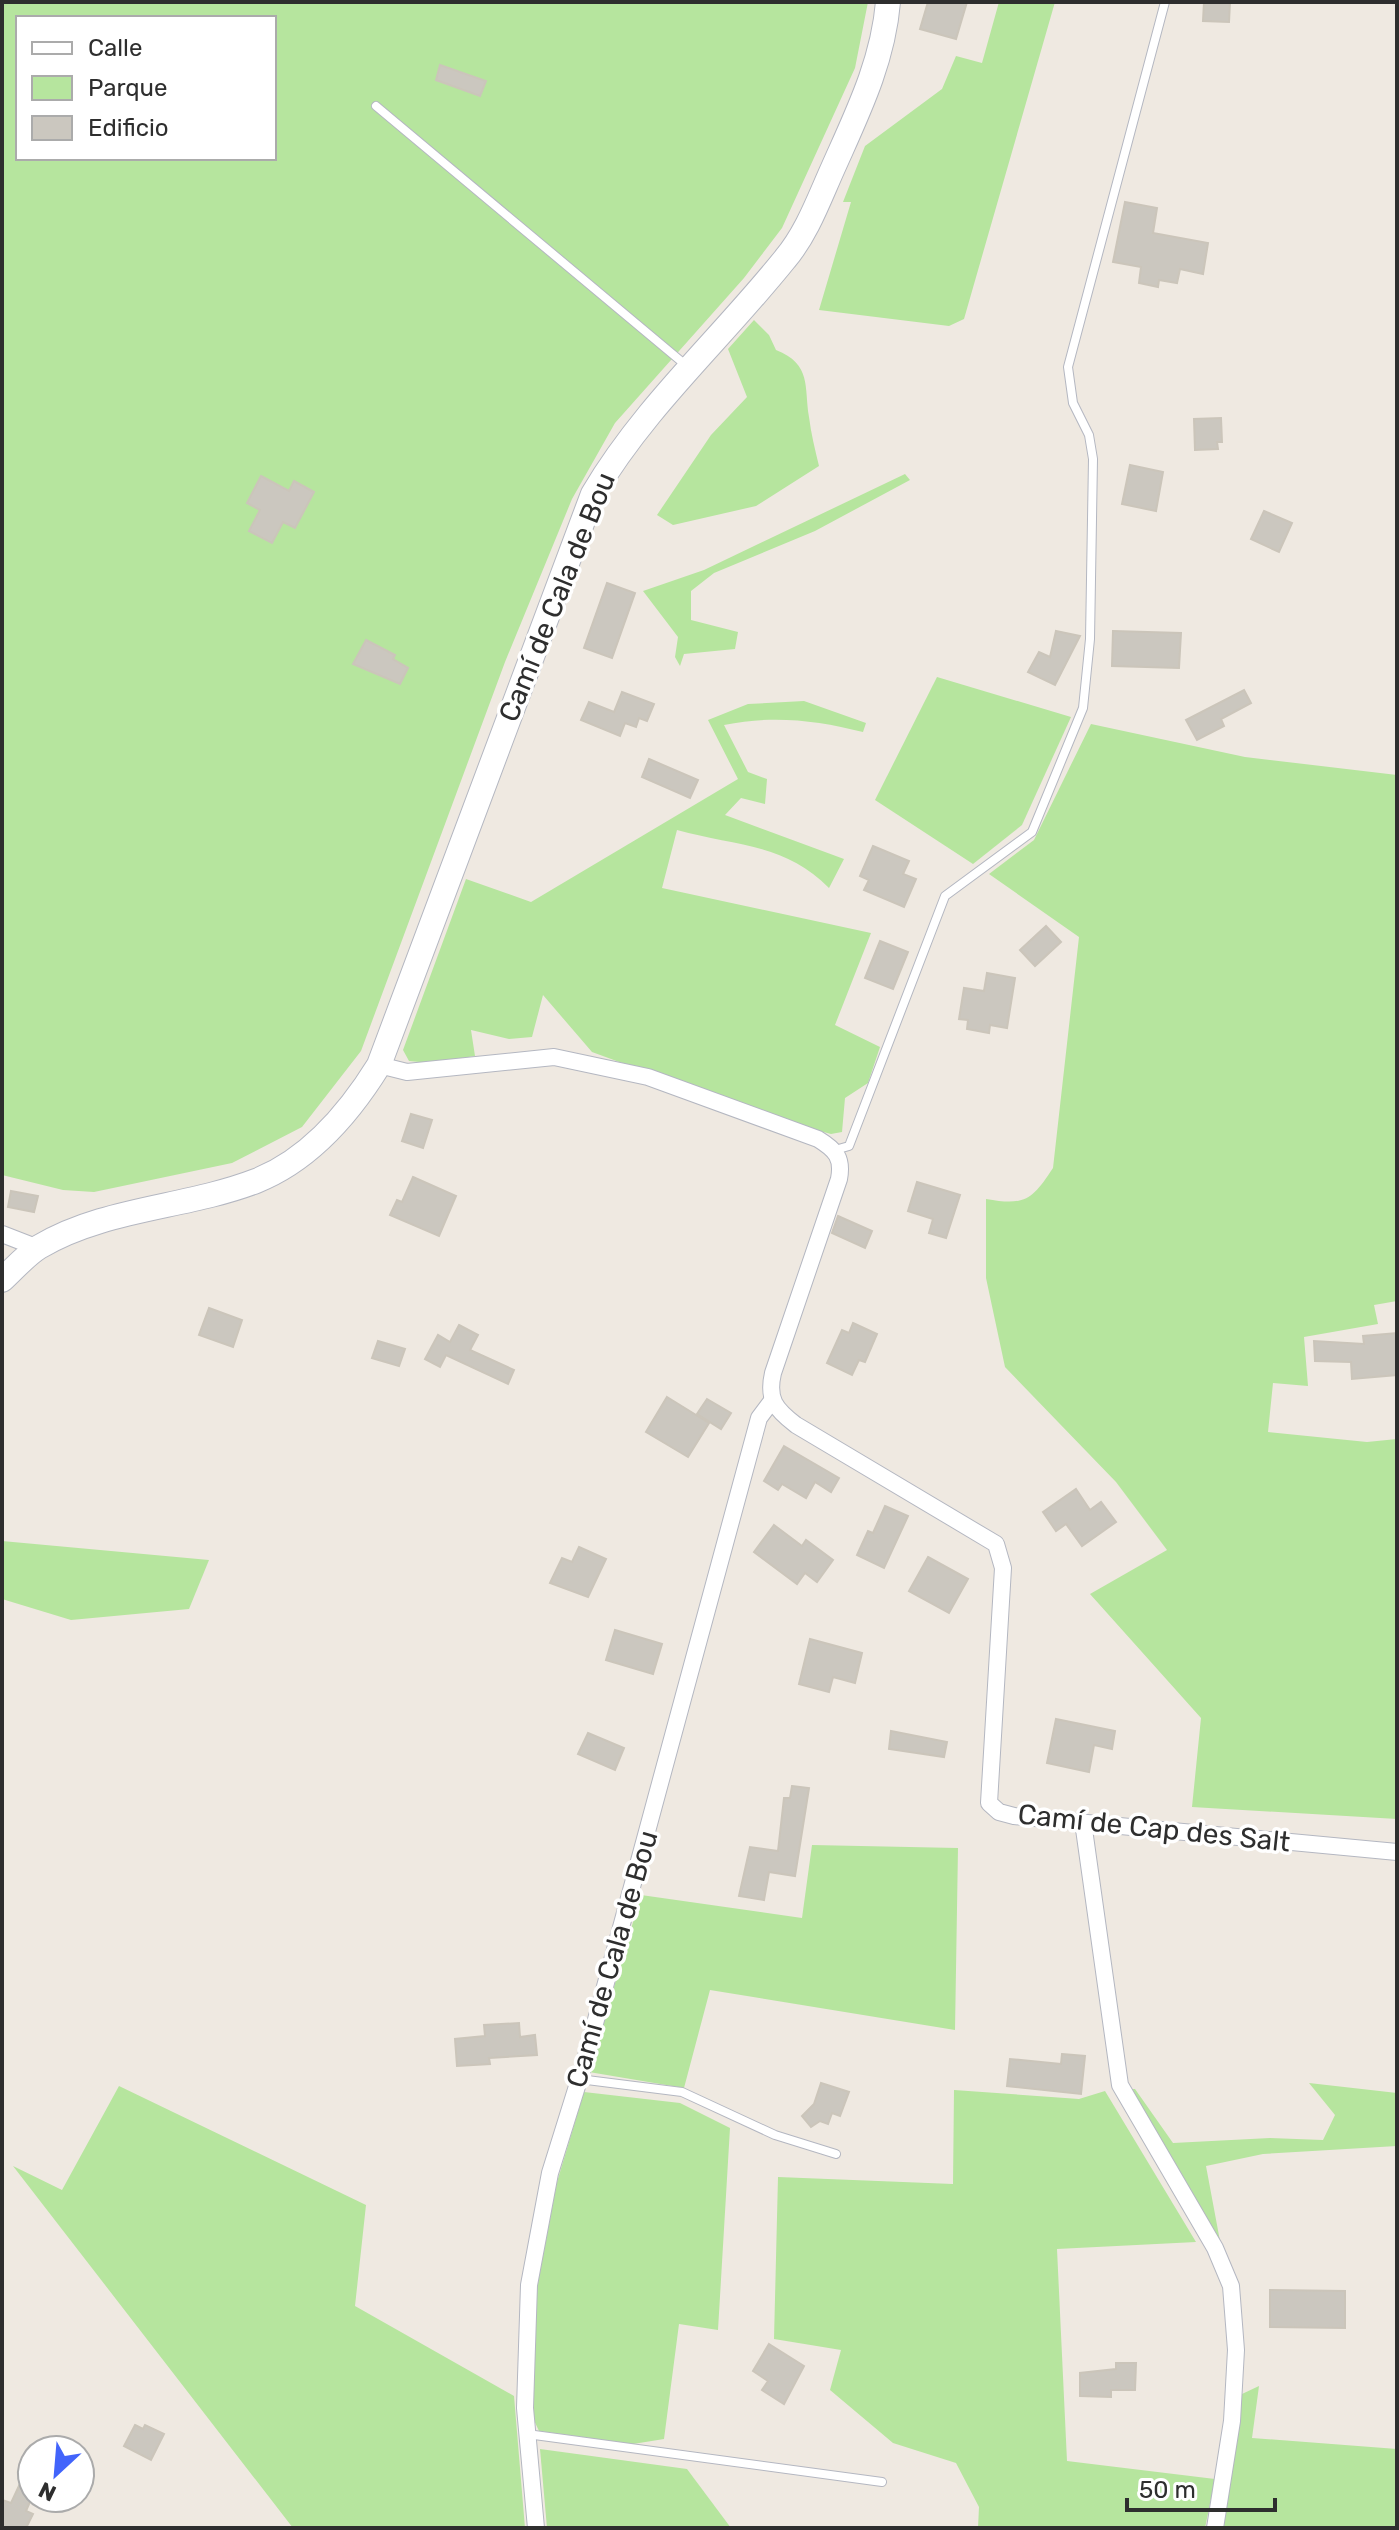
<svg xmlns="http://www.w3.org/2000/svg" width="1399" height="2530" viewBox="0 0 1399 2530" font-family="Rubik,sans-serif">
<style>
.green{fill:#b6e59e;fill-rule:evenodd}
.building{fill:#cbc7bf;stroke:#cbc5ba;stroke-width:2}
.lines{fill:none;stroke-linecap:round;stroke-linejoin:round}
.lane-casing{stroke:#b4b7c1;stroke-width:10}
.street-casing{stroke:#b4b7c1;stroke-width:18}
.secondary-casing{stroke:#b4b7c1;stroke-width:26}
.lane{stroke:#fff;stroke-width:8}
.street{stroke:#fff;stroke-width:16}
.secondary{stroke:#fff;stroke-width:24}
.labels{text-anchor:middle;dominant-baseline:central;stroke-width:7;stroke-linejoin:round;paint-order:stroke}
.street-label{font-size:28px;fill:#2e2e2e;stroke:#fff}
</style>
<rect width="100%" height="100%" fill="#efe9e1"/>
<g class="green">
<path d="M2,2H868L855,68L782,228L744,278L615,423L572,499L505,662L361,1051L302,1127L232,1163L94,1192L63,1190L2,1175ZM18,18H274V158H18Z"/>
<path d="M999,2H1055L964,319L949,326L819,310L851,202H843L865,146L942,89L956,56L982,63Z"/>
<path d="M754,320L769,335L776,350C812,364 804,387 809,417C811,433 815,450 819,466L756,506L673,525L657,515L711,435L747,397L728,349Z"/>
<path d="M905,474L910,480L815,531L714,573L691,591V620L738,632L735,649L684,654L680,666L675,657L678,637L643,591L704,570Z"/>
<path d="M937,677L1071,717L1022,825L973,864L875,800Z"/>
<path d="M804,701L866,723L863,732C816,720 772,715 724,725L748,772L767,779L765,804L741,798L725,815L844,859L829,888C785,843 734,846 677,830L662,888L871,933L835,1025L880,1047L868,1083L845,1098L842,1132L831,1134L775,1119L592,1052L543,995L532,1037L509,1039L471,1030L475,1056L430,1063L409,1061L403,1050L466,879L531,902L738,779L708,720L748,704Z"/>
<path d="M1091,724L1245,757L1397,775V1301L1374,1305L1378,1324L1304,1337L1308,1386L1273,1383L1268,1432L1367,1442L1397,1439V1819L1192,1807L1201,1718L1090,1594L1167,1550L1116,1482L1005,1367L986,1278V1199C1025,1206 1032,1200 1053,1168L1079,937L989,874L1034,840Z"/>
<path d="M2,1541L209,1560L189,1609L71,1620L2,1599Z"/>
<path d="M812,1845L958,1848L955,2030L710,1990L684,2088L589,2072L641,1895L802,1918Z"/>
<path d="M1309,2083L1397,2093V2146L1263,2154L1206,2166L1220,2241L1186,2189L1129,2089H1135L1173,2143L1270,2138L1323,2140L1335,2115Z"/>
<path d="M119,2086L366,2205L355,2306L514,2396L525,2528H293L13,2166L62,2190Z"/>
<path d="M954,2090L1079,2099L1105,2091L1196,2242L1057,2249L1067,2461L1215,2479L1205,2528H978L979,2507L956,2463L893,2443L830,2390L841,2350L774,2339L778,2177L953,2184Z"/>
<path d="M584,2092L680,2103L730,2128L718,2330L679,2324L664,2439L633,2444L539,2431L532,2416L537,2288L557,2182Z"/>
<path d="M1259,2386L1252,2438L1397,2449V2528H1222L1242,2394Z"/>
<path d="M540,2449L687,2469L731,2528H547Z"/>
</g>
<g class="building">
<path d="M928,2H967L956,39L920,29Z"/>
<path d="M1204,2H1230L1229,22L1203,21Z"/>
<path d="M440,65L486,81L480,96L436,80Z"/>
<path d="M1125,202L1157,208L1153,233L1208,243L1203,274L1180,269L1177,283L1159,280L1158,287L1139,283L1141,267L1113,262Z"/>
<path d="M1221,418L1222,442H1217L1218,449L1195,450L1194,419Z"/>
<path d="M1130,465L1163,472L1156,511L1122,504Z"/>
<path d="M261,476L289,491L294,481L314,492L295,528L283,522L272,543L249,531L260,510L247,503Z"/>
<path d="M1264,511L1292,523L1279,552L1251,539Z"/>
<path d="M607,583L635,593L612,658L584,648Z"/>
<path d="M1056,631L1080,636L1055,685L1028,672L1039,652L1050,657Z"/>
<path d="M1113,631L1181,633L1179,668L1112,666Z"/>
<path d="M366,640L395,655L393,659L408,668L400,684L353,664Z"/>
<path d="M1244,690L1251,703L1221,719L1224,726L1197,740L1186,720Z"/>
<path d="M622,692L654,704L647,721L639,718L636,727L625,723L620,736L581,720L589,702L614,712Z"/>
<path d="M649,759L698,780L690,798L642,777Z"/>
<path d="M873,846L909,861L903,874L916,879L904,907L864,890L869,880L860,876Z"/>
<path d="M1046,926L1061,942L1035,966L1020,950Z"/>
<path d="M880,941L908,952L893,989L865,978Z"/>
<path d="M987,973L1015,978L1007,1028L990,1025L989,1033L967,1029L968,1020L959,1019L964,988L984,991Z"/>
<path d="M411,1114L432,1120L423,1148L402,1141Z"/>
<path d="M413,1177L456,1196L439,1236L390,1215L397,1200L402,1202Z"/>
<path d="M917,1182L960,1195L946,1238L929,1233L933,1219L908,1211Z"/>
<path d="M11,1191L38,1196L34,1212L8,1207Z"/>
<path d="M838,1216L872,1231L865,1248L832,1233Z"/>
<path d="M209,1308L242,1320L233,1347L199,1335Z"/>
<path d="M853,1323L877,1334L865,1362L859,1360L852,1375L827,1363L842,1330L849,1333Z"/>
<path d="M459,1325L478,1335L470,1350L514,1370L508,1384L446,1355L440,1367L425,1359L438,1335L450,1342Z"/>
<path d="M1397,1333V1375L1352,1379L1351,1362L1315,1361L1314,1341L1364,1344L1363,1336Z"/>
<path d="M378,1341L405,1349L399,1366L372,1358Z"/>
<path d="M667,1397L709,1423L688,1457L646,1432Z"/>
<path d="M707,1399L731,1413L721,1429L697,1414Z"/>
<path d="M784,1446L839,1478L831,1492L815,1482L806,1498L782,1484L778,1490L764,1481Z"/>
<path d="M1076,1489L1090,1510L1101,1502L1116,1522L1082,1546L1066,1524L1056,1531L1043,1512Z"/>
<path d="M885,1506L908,1516L884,1568L857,1555L868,1531L873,1533Z"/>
<path d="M774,1525L802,1546L806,1540L833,1560L817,1582L805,1573L797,1584L754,1552Z"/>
<path d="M579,1547L606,1559L588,1597L550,1583L562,1558L572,1562Z"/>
<path d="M928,1557L968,1579L949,1613L909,1591Z"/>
<path d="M615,1630L662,1644L653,1674L606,1660Z"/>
<path d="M810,1639L862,1653L855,1683L833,1677L829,1692L799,1684Z"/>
<path d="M1056,1719L1115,1731L1112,1749L1094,1745L1089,1772L1047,1763Z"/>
<path d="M891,1731L947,1742L944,1757L889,1749Z"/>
<path d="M588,1733L624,1748L615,1770L578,1754Z"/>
<path d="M792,1786L809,1788L795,1876L769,1872L764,1900L739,1896L750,1847L778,1851L784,1798H790Z"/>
<path d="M519,2023L520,2037L535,2035L537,2055L489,2058L490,2064L457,2066L455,2039L485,2036L484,2025Z"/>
<path d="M1062,2054L1085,2056L1081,2094L1007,2086L1010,2059L1061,2064Z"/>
<path d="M821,2083L849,2092L840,2116L832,2113L828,2124L820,2121L811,2127L802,2116L814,2104Z"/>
<path d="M1270,2290L1345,2291V2328L1270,2327Z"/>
<path d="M769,2344L804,2366L784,2404L762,2390L768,2381L753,2371Z"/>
<path d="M1116,2363H1136L1135,2390H1111V2397L1080,2396V2373L1116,2369Z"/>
<path d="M135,2425L143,2429L145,2425L164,2434L151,2460L124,2446Z"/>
<path d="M32,2458V2497L26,2511L33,2514L26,2528H2V2500L11,2503Z"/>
</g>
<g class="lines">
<g class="lane-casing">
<g id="lane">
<path d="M376,106L688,367"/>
<path d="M835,1150L849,1146L945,896L1032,832L1083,708L1090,639L1093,459L1089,435L1073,403L1068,367L1165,2"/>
<path d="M579,2079L682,2092L775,2135L836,2154"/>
<path d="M527,2434L882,2482"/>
</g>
</g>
<g class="street-casing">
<g id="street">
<path d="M379,1065L407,1072L554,1057L648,1077L818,1139C836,1150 843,1158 839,1179L773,1373C767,1399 775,1409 796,1425L996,1544L1003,1568L989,1803L999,1812L1014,1816L1397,1852"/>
<path d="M2,1234L38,1248"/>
<path d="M1083,1822L1120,2085L1215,2248L1231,2286L1236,2350L1232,2421L1215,2528"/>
<path d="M536,2528L525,2408L529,2285L550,2173L584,2064L759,1418L771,1402"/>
</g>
</g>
<g class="secondary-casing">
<path id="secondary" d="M2,1280C14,1269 26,1255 39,1247C104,1208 186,1208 256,1181C309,1160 350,1112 379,1065L593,494C645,406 721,339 785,259C807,233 819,199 833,168C857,114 883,62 888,2"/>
</g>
<use href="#lane" class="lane"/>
<use href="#street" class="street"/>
<use href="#secondary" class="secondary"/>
</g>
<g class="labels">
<g class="street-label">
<text transform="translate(557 597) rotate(-68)">Camí de Cala de Bou</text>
<text transform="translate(1154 1828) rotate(6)">Camí de Cap des Salt</text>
<text transform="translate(612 1959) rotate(-74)">Camí de Cala de Bou</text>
</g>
</g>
<rect width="1399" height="2530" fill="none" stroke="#2e2e2e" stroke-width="8"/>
<rect x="16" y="16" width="260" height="144" fill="#ffffff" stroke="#ababab" stroke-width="2"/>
<rect x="32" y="42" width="40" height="12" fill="#ffffff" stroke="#ababab" stroke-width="2"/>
<text x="88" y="56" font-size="24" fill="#2e2e2e">Calle</text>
<rect x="32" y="76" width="40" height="24" fill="#b6e59e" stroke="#ababab" stroke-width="2"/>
<text x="88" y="96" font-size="24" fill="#2e2e2e">Parque</text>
<rect x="32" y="116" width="40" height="24" fill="#cbc7bf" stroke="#ababab" stroke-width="2"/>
<text x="88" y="136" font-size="24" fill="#2e2e2e">Edificio</text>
<g transform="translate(56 2474) rotate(206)"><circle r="38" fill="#ffffff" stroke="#ababab" stroke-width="2"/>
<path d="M0-6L14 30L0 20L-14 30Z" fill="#4264fb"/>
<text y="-12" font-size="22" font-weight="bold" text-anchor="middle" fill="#2e2e2e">N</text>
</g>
<path d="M1127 2498v12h148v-12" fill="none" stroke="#2e2e2e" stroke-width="4"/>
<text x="1139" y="2498" font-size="24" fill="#2e2e2e" stroke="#ffffff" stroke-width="6" paint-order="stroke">50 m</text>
</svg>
